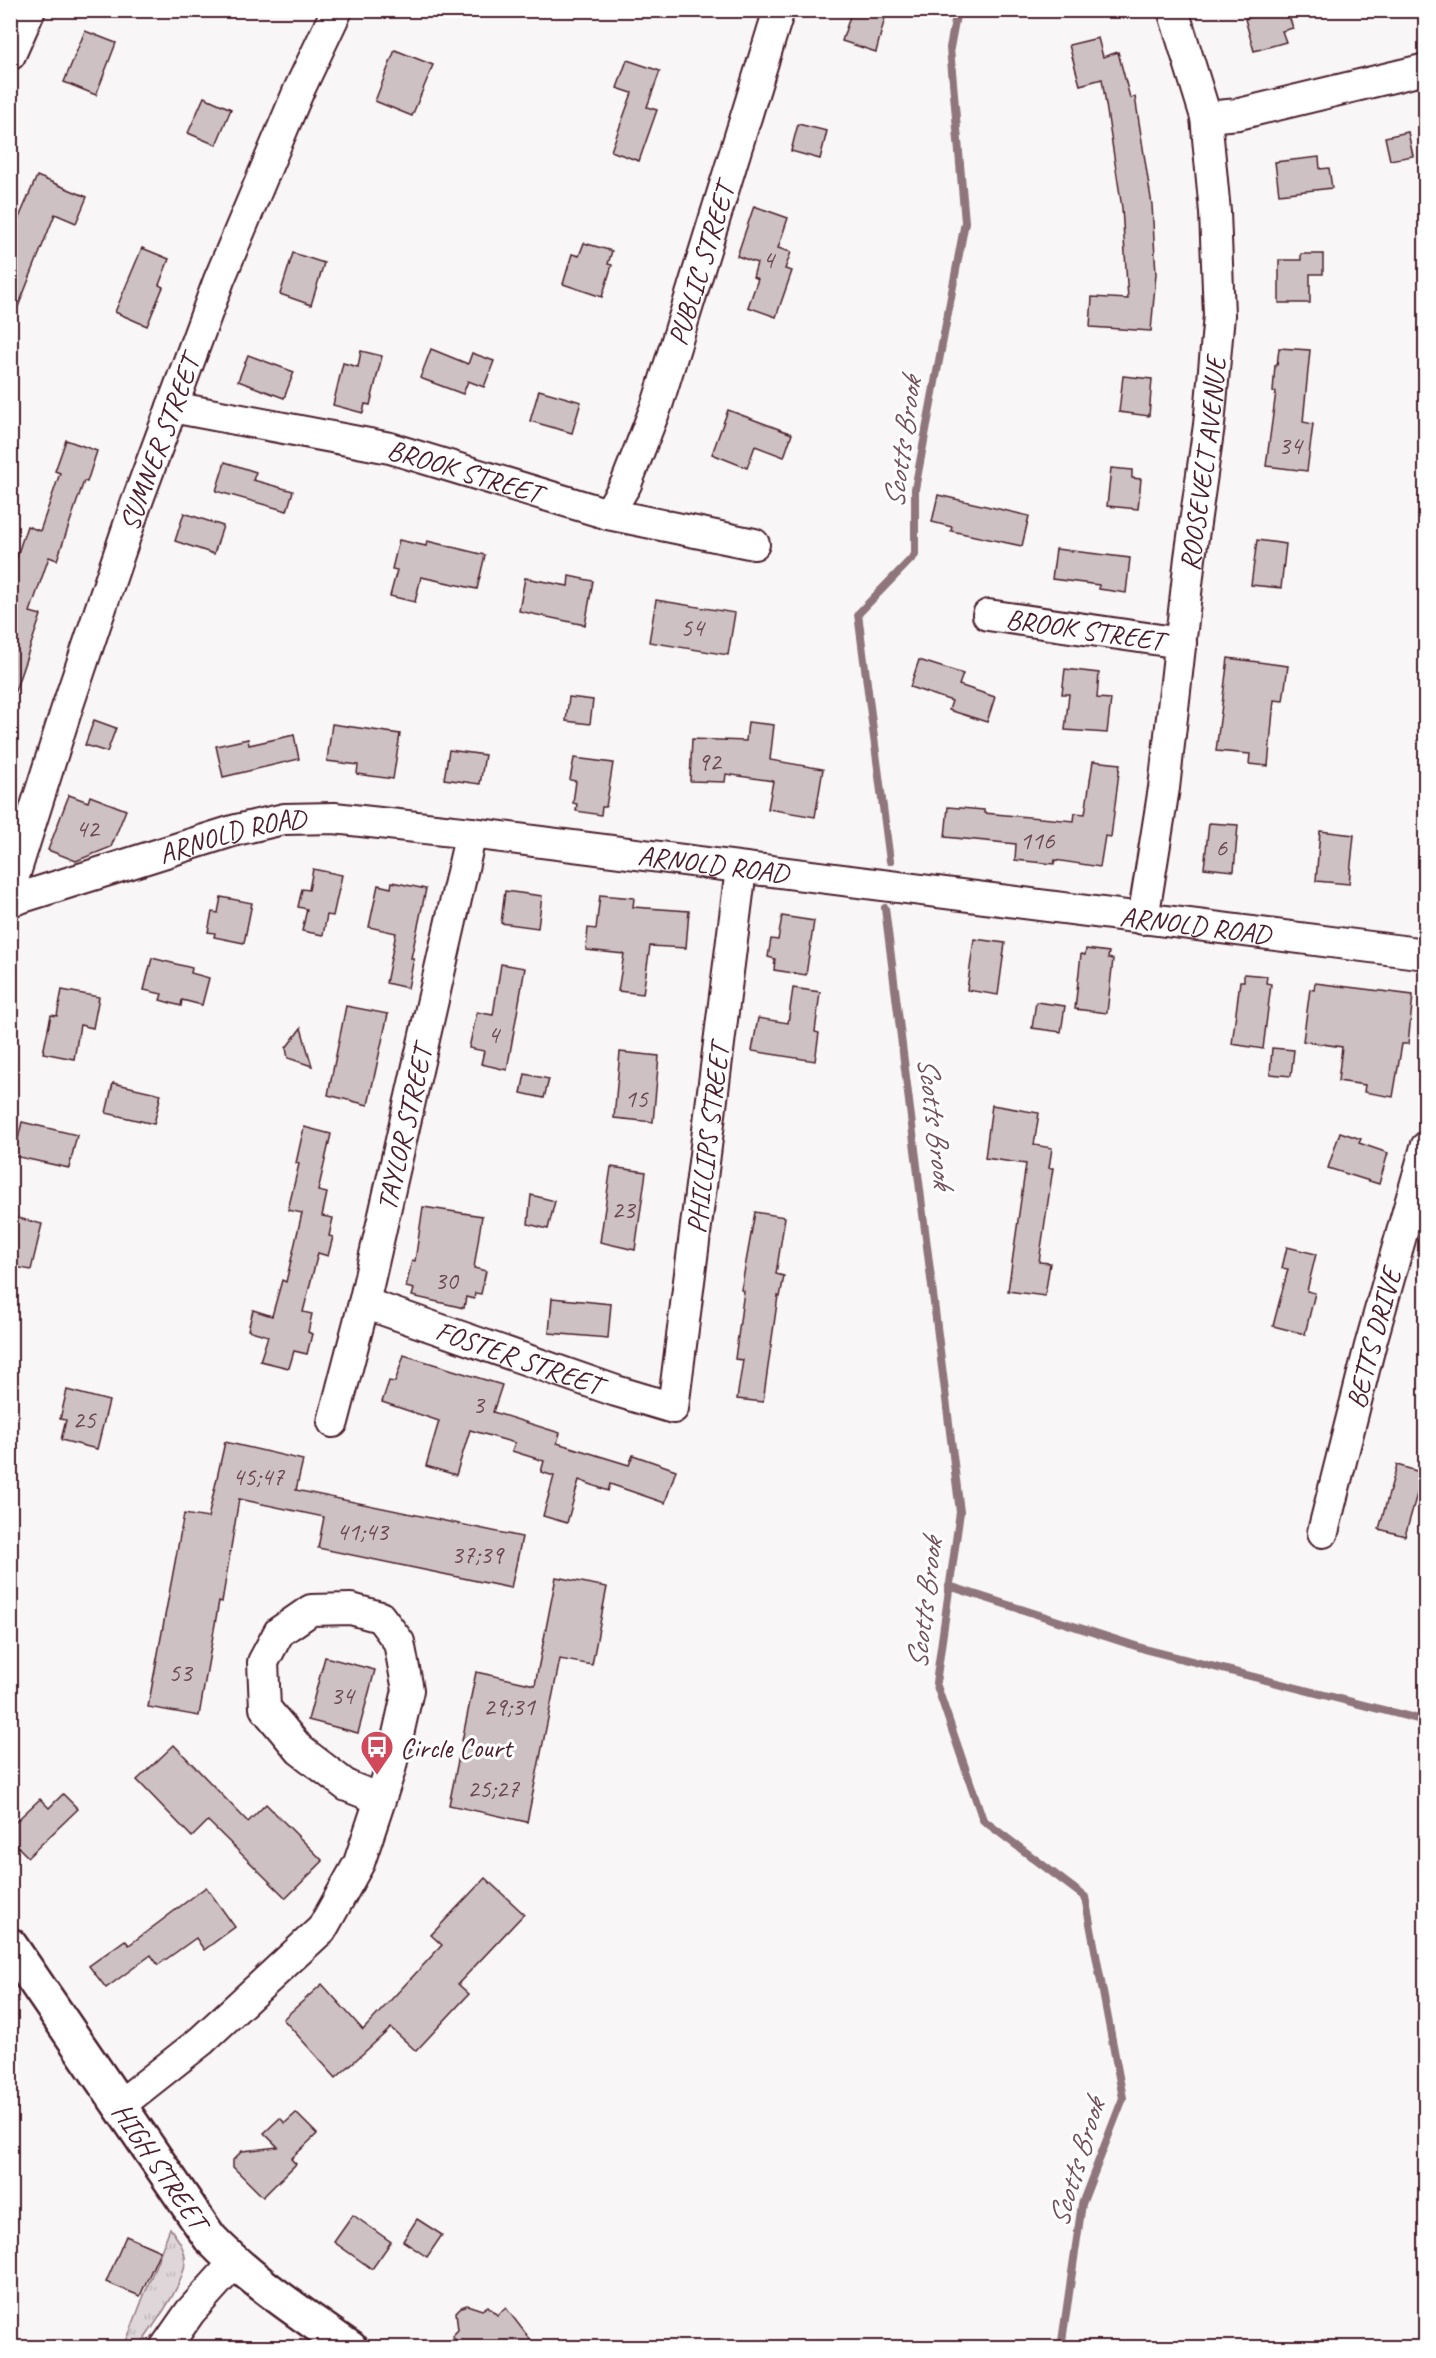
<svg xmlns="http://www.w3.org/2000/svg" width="1436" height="2358" viewBox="0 0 1436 2358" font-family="Caveat,sans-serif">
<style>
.park{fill:url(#park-tufts);stroke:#947a82;stroke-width:1.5}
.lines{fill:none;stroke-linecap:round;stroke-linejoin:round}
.stream{stroke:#8f747b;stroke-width:8}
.building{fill:#cdc1c4;stroke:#4a1f2b;stroke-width:1.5}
.street-casing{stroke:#4a1f2b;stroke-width:34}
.secondary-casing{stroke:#4a1f2b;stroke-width:38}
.street{stroke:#fff;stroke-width:30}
.secondary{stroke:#fff;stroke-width:33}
.labels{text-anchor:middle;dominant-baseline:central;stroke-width:6;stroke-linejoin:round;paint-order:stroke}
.number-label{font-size:26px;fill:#6b4851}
.street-label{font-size:28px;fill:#4a1f2b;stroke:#fff}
.poi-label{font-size:28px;fill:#4a1f2b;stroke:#fff;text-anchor:start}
.water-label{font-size:30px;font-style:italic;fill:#72515a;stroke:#fff}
</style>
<defs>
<pattern id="park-tufts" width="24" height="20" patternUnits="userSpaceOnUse" patternTransform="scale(1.5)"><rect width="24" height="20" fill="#ded6d9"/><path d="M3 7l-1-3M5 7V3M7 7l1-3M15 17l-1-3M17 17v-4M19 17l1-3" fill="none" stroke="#c0b7ba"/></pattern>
</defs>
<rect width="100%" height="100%" fill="#f8f6f7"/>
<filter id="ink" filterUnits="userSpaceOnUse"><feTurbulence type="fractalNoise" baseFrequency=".0167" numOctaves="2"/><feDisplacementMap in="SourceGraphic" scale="12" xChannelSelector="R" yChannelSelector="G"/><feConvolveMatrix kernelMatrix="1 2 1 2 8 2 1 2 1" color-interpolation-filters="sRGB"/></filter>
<g filter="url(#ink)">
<path class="park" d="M170,2228C176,2237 184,2246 185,2257C188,2281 152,2327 139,2347H124Z"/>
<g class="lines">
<g class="stream">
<path d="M890,861L858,614L915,555V489L965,222L950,48L957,10"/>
<path d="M885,908L960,1512L936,1683L983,1820L1085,1897L1123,2098L1082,2204L1061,2348"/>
<path d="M949,1586L1148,1650L1426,1721"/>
</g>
</g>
<g class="building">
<path d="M852,10H887L876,52L842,41Z"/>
<path d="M1272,10H1287L1293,28L1282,31L1286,42L1254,51L1245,19Z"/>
<path d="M85,31L116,43L96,95L64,82Z"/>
<path d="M1098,38L1103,57L1118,52L1130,98L1135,97L1152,205L1156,274L1151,331L1090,327L1092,297L1128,299L1122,208L1102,79L1080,85L1069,45Z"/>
<path d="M395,50L433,65L412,116L375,101Z"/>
<path d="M627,60L660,71L647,107L657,110L639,161L611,151L632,93L617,88Z"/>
<path d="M204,97L231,109L216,145L188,133Z"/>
<path d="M798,124L827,131L820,159L791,151Z"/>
<path d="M1408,132L1413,156L1390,160L1385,137Z"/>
<path d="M1319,157L1320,169L1329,168L1332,188L1279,194L1275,162Z"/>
<path d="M37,176L87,197L76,223L55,214L12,322L10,225L15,227Z"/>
<path d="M754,206L788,218L778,248L791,252L785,269L792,271L776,317L748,307L758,279L753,277L757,263L737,256Z"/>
<path d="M584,243L612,251L608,264L612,265L602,297L563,284L572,254L579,256Z"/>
<path d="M142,248L169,259L159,285L163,287L147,326L115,312Z"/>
<path d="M293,253L324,263L311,305L280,294Z"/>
<path d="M1301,254H1323V274H1310V303H1279V260H1301Z"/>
<path d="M1279,348L1310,350L1303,422L1313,424L1307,471L1266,466L1276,392H1273L1275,365H1277Z"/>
<path d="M431,349L468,364L472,353L494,361L484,387L468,381L463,394L420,378Z"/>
<path d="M361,351L382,356L370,405L365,404L363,413L333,405L343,363L358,367Z"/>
<path d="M248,355L294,372L284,398L238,381Z"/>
<path d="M1123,376L1152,379L1149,416L1119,412Z"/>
<path d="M539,390L581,402L572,433L530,421Z"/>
<path d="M728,410L792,434L784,457L755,446L747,468L712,454Z"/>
<path d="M66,440L97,451L87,482L84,481L57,560L49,557L30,612L41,615L14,694L10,693V577L27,526L40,531L60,473L55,471Z"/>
<path d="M225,462L256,472L253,480L293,491L287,511L216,491Z"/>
<path d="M1111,468L1132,470V478L1141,479L1138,509L1107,506Z"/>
<path d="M938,495L1029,516L1022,546L951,531L952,527L932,522Z"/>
<path d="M184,513L223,526L214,554L175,541Z"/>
<path d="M399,540L426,546L427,541L485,555L477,589L421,577L415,602L390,596L397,570L392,569Z"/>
<path d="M1257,540L1286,544L1281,588L1251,585Z"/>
<path d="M1056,549L1130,558L1126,593L1099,589V585L1052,579Z"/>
<path d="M569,576L593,581L585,625L519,611L525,578L568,586Z"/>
<path d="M656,600L735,613L728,655L649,642Z"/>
<path d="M1228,658L1288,666L1283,701L1274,700L1268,766L1249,764L1250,754L1216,751Z"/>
<path d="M919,660L963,674L959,685L995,697L987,722L949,710L952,701L910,687Z"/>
<path d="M1065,669L1099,673L1097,698L1111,699L1107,733L1065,730L1069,694H1062Z"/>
<path d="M569,697L593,700L590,724L566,721Z"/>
<path d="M94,720L116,728L107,752L85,745Z"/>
<path d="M748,722L774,725L770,760L823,769L815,817L768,809L773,781L726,774L725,782L690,781L692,739L746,741Z"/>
<path d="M332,724L400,734L393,779L357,774L358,765L327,761Z"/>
<path d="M294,735L299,759L223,777L216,746L248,739L249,745Z"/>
<path d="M449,750L485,755L480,784L444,779Z"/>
<path d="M574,758L613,763L606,807H602L601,815L576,811L577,804L573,803L576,781L570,780Z"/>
<path d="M1093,761L1120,764L1111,837L1105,836L1100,867L1055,860L1054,864L1015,860L1016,844L945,837L948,807L984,810V813L1074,821L1075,813L1085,814Z"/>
<path d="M69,795L88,802L90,796L126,810L111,847L76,861L48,850Z"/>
<path d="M1209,823L1238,825L1234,871L1204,868Z"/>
<path d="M1320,831L1354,835L1349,884L1316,881Z"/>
<path d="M313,869L342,875L333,916L327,915L323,935L302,931L307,909L298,907L302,889L309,890Z"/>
<path d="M392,882L426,889L411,958H414L408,988L386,983L396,933L369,927L378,885L391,888Z"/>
<path d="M505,891L542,896L538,928L501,923Z"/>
<path d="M600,895L634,898L633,907L689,911L686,948L650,946L643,994L618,991L624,954L586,950L588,928L596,929Z"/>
<path d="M221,897L252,903L244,943L214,937L215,933L208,932L212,912L218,913Z"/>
<path d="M782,916L814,921L806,975L774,970L775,959L768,957L771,939L778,940Z"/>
<path d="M974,939L1005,943L998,995L967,990Z"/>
<path d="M1086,949L1109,952L1108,958L1113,959L1107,1013L1075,1009L1081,954L1085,955Z"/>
<path d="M152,958L192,968L191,973L209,978L202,1005L182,1000L181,1006L160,1000L162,994L144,990Z"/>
<path d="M501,964L525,968L507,1070L481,1064L484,1051L469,1048L477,1012L493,1015Z"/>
<path d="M1244,974L1267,976L1266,983L1271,984L1263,1049L1232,1044L1240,981H1244Z"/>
<path d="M1315,983L1413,995L1408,1044H1402L1393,1097L1364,1092L1365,1085L1338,1081L1342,1047L1303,1041L1310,989L1314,990Z"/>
<path d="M793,988L820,992L815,1032L819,1033L815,1061L752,1051L758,1018L788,1023Z"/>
<path d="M62,990L99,997L93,1028L80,1025L74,1059L43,1053L51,1015L57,1016Z"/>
<path d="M1036,1002L1065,1006L1061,1032L1032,1028Z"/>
<path d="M346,1006L388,1014L368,1105L328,1095Z"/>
<path d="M301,1028L312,1066L288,1058L286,1048Z"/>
<path d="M1272,1048L1294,1050L1291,1076L1270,1074Z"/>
<path d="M620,1052L659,1056L653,1122L614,1118Z"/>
<path d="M525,1074L549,1079L544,1098L521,1093Z"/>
<path d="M113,1083L161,1094L154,1124L106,1113Z"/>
<path d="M992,1105L1039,1113L1034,1145L1052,1148L1049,1168H1053L1039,1262L1050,1263L1045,1296L1008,1291L1026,1164L985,1158Z"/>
<path d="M22,1122L77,1135L69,1168L14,1156Z"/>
<path d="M304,1127L331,1134L318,1191L327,1193L322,1216L333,1218L329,1236L333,1237L328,1256L318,1253L303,1312L312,1314L308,1332L312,1334L307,1354L294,1351L289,1368L260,1361L268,1336L248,1330L253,1310L272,1316L282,1280L286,1282L302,1213L288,1210L299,1164L296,1163Z"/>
<path d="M1340,1132L1361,1139L1359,1143L1388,1153L1379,1184L1328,1168Z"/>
<path d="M611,1167L646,1172L635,1250L600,1242Z"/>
<path d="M531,1195L555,1201L548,1229L528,1224Z"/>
<path d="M423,1207L482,1216L474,1268L486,1271L481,1294L475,1293L474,1299L466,1297L464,1308L412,1296L414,1289L406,1287L412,1260L415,1261Z"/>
<path d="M755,1212L785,1217L776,1274L784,1276L780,1297L778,1296L763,1402L737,1399L743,1360L735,1359L744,1291L741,1290Z"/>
<path d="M10,1216L42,1224L31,1270L10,1266Z"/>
<path d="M1287,1247L1316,1254L1307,1291L1315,1293L1305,1334L1273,1326L1288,1269L1282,1268Z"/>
<path d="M552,1298L611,1304L608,1338L549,1333Z"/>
<path d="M404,1355L502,1385L493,1412L560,1433L557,1443L629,1465L633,1455L676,1470L665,1503L610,1484L608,1491L579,1480L567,1523L543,1516L554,1476L541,1472L544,1461L512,1451L515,1443L470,1430L456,1475L426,1466L439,1421L382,1402L389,1381L395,1382Z"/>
<path d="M67,1390L109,1401L97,1449L61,1440L66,1420L60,1419Z"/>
<path d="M225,1442L303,1460L296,1490L522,1537L511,1588L318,1548L324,1517L239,1499L222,1602L219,1601L199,1716L148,1707L184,1514L208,1518Z"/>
<path d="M1397,1465L1423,1473L1405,1536L1379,1529Z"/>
<path d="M556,1577L607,1587L592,1665L560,1659L527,1822L449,1805L476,1672L535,1685Z"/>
<path d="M325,1657L375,1670L358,1733L308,1720Z"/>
<path d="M174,1745L248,1822L266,1804L323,1861L286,1898L208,1821L192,1837L137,1780Z"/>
<path d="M63,1794L78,1809L28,1857L10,1839V1827L40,1799L49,1808Z"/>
<path d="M485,1878L524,1914L458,1984L469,1994L416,2051L391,2028L336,2078L283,2019L322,1984L363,2030L442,1945L431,1935Z"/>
<path d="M206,1887L235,1927L204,1950L196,1938L158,1965L151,1955L106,1988L89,1966L125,1940L129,1945Z"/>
<path d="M296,2113L317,2134L291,2159L296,2164L263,2197L233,2167V2160L242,2151L278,2147L264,2133L280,2118L285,2123Z"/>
<path d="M353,2215L391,2242L372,2269L334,2242Z"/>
<path d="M417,2219L442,2235L427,2257L403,2241Z"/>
<path d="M126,2236L160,2251L140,2296L106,2282Z"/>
<path d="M467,2305L482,2310L488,2306L497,2315L506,2308L537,2348H463L452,2336L458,2330L456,2312L461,2307Z"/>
</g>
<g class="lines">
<g class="street-casing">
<g id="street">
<path d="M10,55L30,10"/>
<path d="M1206,117L1239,114L1426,69"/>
<path id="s1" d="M172,407L390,448L608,514L754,544"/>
<path id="s2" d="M608,514L626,484L658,402L779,10"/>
<path id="s3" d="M988,615L1181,643"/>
<path id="s4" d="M10,889L67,708L135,507L219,280L299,90L337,10"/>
<path id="s5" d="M10,901L236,830L284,819L334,818L471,833L1426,954"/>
<path id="s6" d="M1143,919L1164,788L1190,558L1209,425L1219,315L1215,212L1206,117L1173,10"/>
<path id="s7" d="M364,1303L616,1391L673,1408L741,869"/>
<path id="s8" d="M333,1422L364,1303L471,833"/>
<path id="s9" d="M1323,1532L1370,1346L1426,1147"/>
<path d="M120,2105L201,2041L322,1929L359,1863L390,1770L408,1690L399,1642L380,1617L351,1609L311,1610L279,1632L263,1662L265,1708L300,1750L347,1786L380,1799"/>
<path d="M165,2348L190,2312L234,2263"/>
</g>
</g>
<g class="secondary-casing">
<g id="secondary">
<path id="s10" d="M10,1945L210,2238C251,2281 301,2313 350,2348"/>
</g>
</g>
<use href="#street" class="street"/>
<use href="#secondary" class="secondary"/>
</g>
</g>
<defs>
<g id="bus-pin" transform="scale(1.725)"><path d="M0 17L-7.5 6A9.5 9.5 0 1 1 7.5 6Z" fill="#d1495b" stroke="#fff"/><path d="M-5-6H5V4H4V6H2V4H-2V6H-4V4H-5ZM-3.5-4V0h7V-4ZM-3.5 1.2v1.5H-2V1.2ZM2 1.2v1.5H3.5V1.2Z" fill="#fff"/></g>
</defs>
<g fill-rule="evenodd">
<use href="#bus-pin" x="377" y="1747"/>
</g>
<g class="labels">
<g class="number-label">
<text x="768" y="259">4</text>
<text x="1290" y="445">34</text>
<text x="692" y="627">54</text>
<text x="709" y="761">92</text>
<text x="87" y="828">42</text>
<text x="1037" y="840">116</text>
<text x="1221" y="847">6</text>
<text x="493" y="1034">4</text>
<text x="636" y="1098">15</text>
<text x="623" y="1209">23</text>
<text x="446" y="1280">30</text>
<text x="478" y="1404">3</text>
<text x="84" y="1419">25</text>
<text x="258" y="1476">45;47</text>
<text x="362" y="1531">41;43</text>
<text x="477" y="1554">37;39</text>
<text x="180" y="1672">53</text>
<text x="342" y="1695">34</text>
<text x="509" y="1706">29;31</text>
<text x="493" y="1788">25;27</text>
</g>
<g class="street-label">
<text stroke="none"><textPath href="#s2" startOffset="267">PUBLIC STREET</textPath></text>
<text stroke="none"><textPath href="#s4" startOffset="470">SUMNER STREET</textPath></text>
<text stroke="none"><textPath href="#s6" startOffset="459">ROOSEVELT AVENUE</textPath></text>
<text stroke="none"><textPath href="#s1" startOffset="300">BROOK STREET</textPath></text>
<text stroke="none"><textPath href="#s3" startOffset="98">BROOK STREET</textPath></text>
<text stroke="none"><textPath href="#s5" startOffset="232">ARNOLD ROAD</textPath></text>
<text stroke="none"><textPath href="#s5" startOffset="718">ARNOLD ROAD</textPath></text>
<text stroke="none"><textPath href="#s5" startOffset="1204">ARNOLD ROAD</textPath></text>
<text stroke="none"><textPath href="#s8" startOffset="302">TAYLOR STREET</textPath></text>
<text stroke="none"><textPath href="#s7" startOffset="598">PHILLIPS STREET</textPath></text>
<text stroke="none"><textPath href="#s9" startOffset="200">BETTS DRIVE</textPath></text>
<text stroke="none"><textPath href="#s7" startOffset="164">FOSTER STREET</textPath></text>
<text stroke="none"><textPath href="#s10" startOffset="267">HIGH STREET</textPath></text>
</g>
<g class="poi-label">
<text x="400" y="1747">Circle Court</text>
</g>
<g class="water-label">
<text transform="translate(902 443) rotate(-82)">Scotts Brook</text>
<text transform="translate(936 1122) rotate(83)">Scotts Brook</text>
<text transform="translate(924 1604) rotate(-83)">Scotts Brook</text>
<text transform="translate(1076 2163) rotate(-73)">Scotts Brook</text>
</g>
</g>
<rect width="1436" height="2358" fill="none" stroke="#fff" stroke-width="36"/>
<rect x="18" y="18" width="1400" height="2322" fill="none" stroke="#4a1f2b" stroke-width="2" filter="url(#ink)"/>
</svg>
